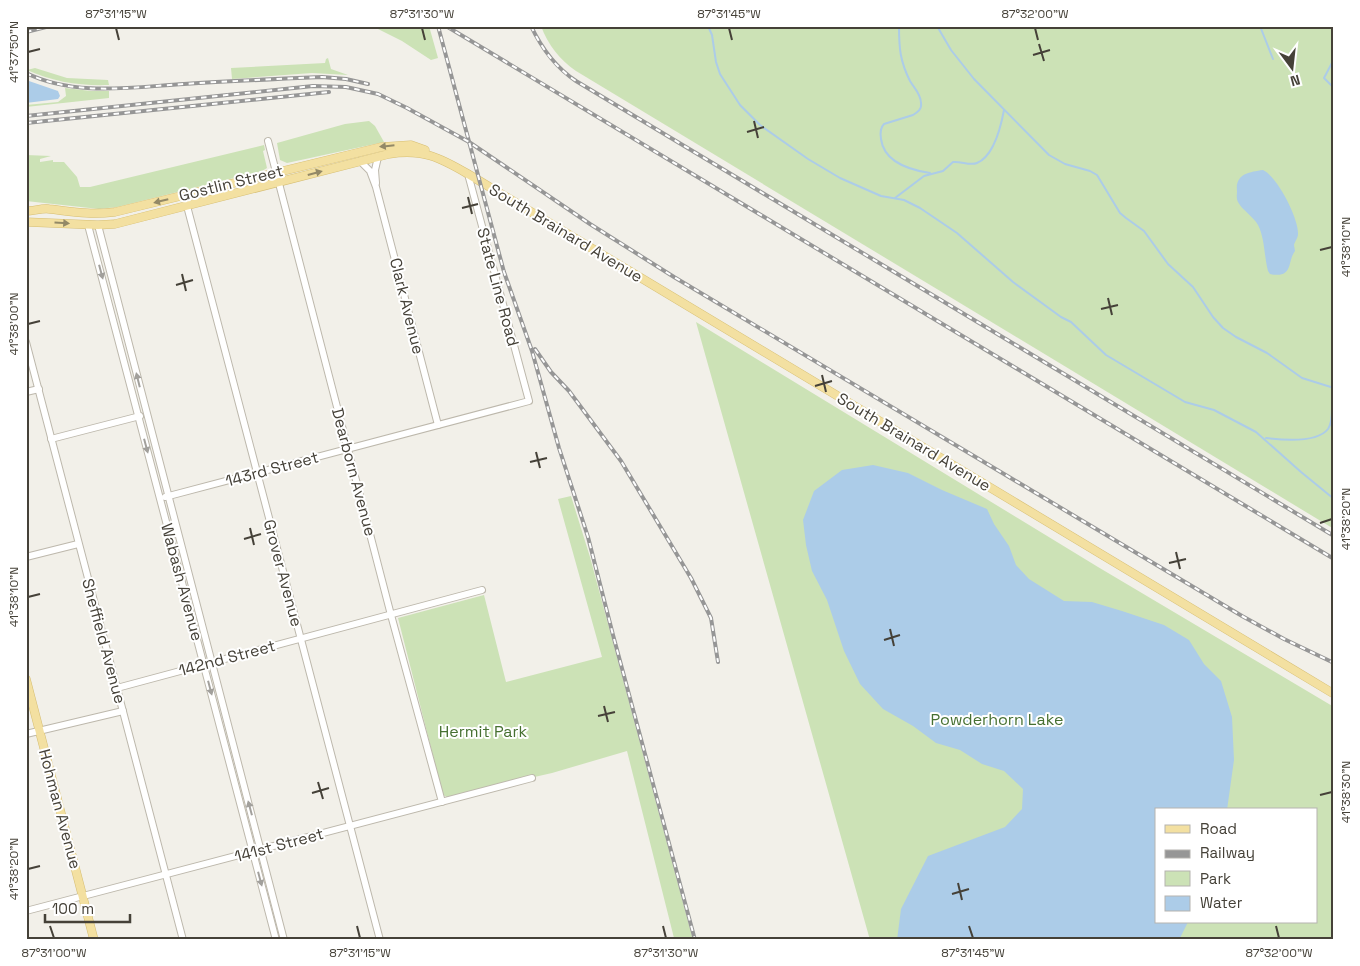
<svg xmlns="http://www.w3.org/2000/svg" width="1360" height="966" viewBox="0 0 1360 966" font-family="'Space Grotesk',sans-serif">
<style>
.green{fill:#cce2b6;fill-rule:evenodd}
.water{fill:#accce8}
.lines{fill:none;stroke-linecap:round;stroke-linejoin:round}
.stream{stroke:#accce8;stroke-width:2}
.minor-casing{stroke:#bdb8ac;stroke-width:8}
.major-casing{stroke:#d6be73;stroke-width:9}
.minor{stroke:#fff;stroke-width:6}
.major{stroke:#f3e0a1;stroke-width:8}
.rail-casing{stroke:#969696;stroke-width:4}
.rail{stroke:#fff;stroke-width:2;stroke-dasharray:5.5;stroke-linecap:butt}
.oneway{fill:#938967}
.oneway2{fill:#a2a09c}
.ticks{fill:none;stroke:#454138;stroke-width:2}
.labels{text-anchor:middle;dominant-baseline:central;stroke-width:4;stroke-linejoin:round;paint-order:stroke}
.street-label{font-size:16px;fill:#454138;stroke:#fff}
.park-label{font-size:16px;fill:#467031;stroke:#fff}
.neatline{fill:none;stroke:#454138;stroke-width:2}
.ticks-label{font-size:12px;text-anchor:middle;fill:#454138}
</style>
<rect width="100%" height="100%" fill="#f2f0e9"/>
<g class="green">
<path d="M372,26H429L438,58L431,60L402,41Z"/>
<path d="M541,26H1334V529L576,71C560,60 548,45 541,26Z"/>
<path d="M328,58L331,69L348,75L312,73L232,79L231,68L325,63L326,59Z"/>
<path d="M35,68L67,78L108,80L109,85C80,86 54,82 27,70Z"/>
<path d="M65,88L91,91H109V98L26,107V105L58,102L66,96Z"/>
<path d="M369,121L375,126L384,142L287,163L280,160L277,143L345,124Z"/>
<path d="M264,145L265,150L263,151L267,168L262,171L117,207L99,209L26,201V155L51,156L40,159V162L53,160V162H64L77,177L80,187H90Z"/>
<path d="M696,322L1098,567L1334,707V940H870ZM1156,810H1316V922H1156Z"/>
<path d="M571,496L590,557L693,940H670L674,938L627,751L552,773L447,797L443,795L398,618L484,595L506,682L602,657L558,499Z"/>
</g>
<g class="water">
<path d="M26,80L58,91L60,96L58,99L26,103Z"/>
<path d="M1263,170C1277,176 1299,219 1298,234C1298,238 1295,241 1294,245L1295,251C1287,261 1294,279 1270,274L1268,271C1264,256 1265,239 1258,225C1253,216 1243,211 1238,202C1236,198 1237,195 1237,191C1235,174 1249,172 1263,170Z"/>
<path d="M873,465L908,473L942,490L987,509L994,524L1009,546L1016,565L1029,579L1064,601L1092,602L1122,611L1164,625L1189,640L1204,664L1221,681L1232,717L1234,760L1227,810H1156V922H1188L1179,940H897L901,909L928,856L1005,827L1022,809L1023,789L1004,771L982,764L960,750L936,743L913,726L883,709L860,684L844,651L827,600L812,571L806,545L803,520L814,491L842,470Z"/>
</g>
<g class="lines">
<g class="stream">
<path d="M708,26L712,35L716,62L720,74L740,105L760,125L808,159L840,178L881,196L904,200L920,208L957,233L1013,282L1061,317L1071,322L1106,355L1175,396L1185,402L1214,410L1256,432L1301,472L1334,499"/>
<path d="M899,26C899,48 900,61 910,81C914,88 921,94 921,103C922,109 918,112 913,115L884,124C880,128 880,133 881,139C884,162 910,170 930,173"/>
<path d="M937,26L951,50L974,79L1049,155L1065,164L1090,171L1097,175L1120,213L1126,218L1144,231L1168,264L1193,287L1213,317L1223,328L1236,337L1267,353L1302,378L1334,388"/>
<path d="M1260,26L1273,59"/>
<path d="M1334,59L1324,78L1334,88"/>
<path d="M895,198L924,176L943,171L953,162C961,161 970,166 977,163C994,156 1001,126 1004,110"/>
<path d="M1266,438C1282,440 1317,443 1328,429C1332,423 1332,415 1332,409"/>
</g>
<g class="minor-casing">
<g id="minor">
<path d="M268,141L391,615L442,802"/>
<path d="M360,161L370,171L376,187L438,425"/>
<path d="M376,183L375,170L378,157"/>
<path d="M187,206L380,940"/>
<path d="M88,225L276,940"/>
<path d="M98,225L284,940"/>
<path d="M26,342L183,940"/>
<path d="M26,392L39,389"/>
<path d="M51,439L140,416"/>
<path d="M165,497L529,401L468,174"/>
<path d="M26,557L78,544"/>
<path d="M117,688L482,590"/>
<path d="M26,734L123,711"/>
<path d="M26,911L532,778"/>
</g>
</g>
<g class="major-casing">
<g id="major">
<path d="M26,211C34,211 42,208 49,209C75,212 89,215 115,212L381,147L411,145L425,150"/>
<path d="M26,222L98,225L115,224L389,154C423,149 439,157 468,174L1334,694"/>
<path d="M26,679L94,940"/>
</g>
</g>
<use href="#minor" class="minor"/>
<use href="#major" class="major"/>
<g class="rail-casing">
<g id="rail">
<path d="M438,26L504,272L532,351L559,448L588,537L613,635L695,940"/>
<path d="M446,26L1334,559"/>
<path d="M531,26C542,49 555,67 576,81L1334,536"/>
<path d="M26,32L50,26"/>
<path d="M26,73C75,97 132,87 184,84C230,81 276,79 322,77L346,79L368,84"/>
<path d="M26,116L313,86L346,87L378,94L407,108L469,142L590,224L674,277L1242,616L1284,639L1334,663"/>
<path d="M26,123L329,92"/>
<path d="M535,349L551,372L569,391L621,461L691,578L711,618L718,662"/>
</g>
</g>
<use href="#rail" class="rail"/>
</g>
<defs><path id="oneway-solid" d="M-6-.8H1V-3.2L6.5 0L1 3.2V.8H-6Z" transform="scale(1.25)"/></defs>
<g class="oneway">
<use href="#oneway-solid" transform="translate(387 146) rotate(174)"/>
<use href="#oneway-solid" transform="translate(315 173) rotate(-15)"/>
<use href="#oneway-solid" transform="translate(161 201) rotate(166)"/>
<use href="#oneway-solid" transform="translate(62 223) rotate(4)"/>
</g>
<g class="oneway2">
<use href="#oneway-solid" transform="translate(101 272) rotate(75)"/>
<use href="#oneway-solid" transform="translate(138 380) rotate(-104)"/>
<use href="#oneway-solid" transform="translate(146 446) rotate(75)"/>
<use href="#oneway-solid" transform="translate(210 688) rotate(75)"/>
<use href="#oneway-solid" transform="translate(250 808) rotate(-105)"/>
<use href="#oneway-solid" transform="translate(260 879) rotate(75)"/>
</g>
<path class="ticks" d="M116,28L119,40M422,28L425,40M729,28L732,40M1035,28L1038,40M1039,44L1044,61M28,52L40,49M1033,55L1050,50M754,121L758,138M747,132L764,127M468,197L472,214M462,208L478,204M1320,250L1332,247M182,274L186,291M176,285L193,280M1108,298L1112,315M1101,309L1118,305M28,324L40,321M822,375L826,392M815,386L832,381M536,452L540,468M530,462L547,458M1320,523L1332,519M250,528L254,545M244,539L261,534M1176,552L1180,569M1169,563L1186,559M28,597L40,594M890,629L894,646M884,640L900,635M604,706L608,722M598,716L615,712M318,782L323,799M312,793L329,788M1320,795L1332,792M28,869L40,866M958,883L962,900M952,894L969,889M50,926L54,938M357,926L360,938M663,926L666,938M969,926L973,938M1276,926L1279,938"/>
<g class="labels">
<g class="street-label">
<text transform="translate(231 183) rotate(-14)">Gostlin Street</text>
<text transform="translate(566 233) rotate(31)">South Brainard Avenue</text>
<text transform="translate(498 287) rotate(75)">State Line Road</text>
<text transform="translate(407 306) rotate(76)">Clark Avenue</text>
<text transform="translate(914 442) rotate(31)">South Brainard Avenue</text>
<text transform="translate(272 469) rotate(-15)">143rd Street</text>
<text transform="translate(354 472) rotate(75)">Dearborn Avenue</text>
<text transform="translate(283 573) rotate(75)">Grover Avenue</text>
<text transform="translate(182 582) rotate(75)">Wabash Avenue</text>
<text transform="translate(104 641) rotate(75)">Sheffield Avenue</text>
<text transform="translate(227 658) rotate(-15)">142nd Street</text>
<text transform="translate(60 809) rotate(75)">Hohman Avenue</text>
<text transform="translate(279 845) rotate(-15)">141st Street</text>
</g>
<g class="park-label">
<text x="997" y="719">Powderhorn Lake</text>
<text x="483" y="731">Hermit Park</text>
</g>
</g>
<rect width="1360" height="966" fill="none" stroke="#ffffff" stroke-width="55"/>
<rect x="1155" y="808" width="162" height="115" fill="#ffffff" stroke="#b5b3af"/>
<rect x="1165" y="825" width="25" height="8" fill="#f3e0a1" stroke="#b5b3af"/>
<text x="1200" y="834" font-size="15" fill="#454138">Road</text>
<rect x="1165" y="850" width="25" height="8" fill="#969696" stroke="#b5b3af"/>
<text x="1200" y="858" font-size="15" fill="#454138">Railway</text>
<rect x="1165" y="871" width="25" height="15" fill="#cce2b6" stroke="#b5b3af"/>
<text x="1200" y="884" font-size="15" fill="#454138">Park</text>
<rect x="1165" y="896" width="25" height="15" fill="#accce8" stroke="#b5b3af"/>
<text x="1200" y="908" font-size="15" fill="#454138">Water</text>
<g transform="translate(1292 68) rotate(165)" stroke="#ffffff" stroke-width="4" paint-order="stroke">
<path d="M0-4L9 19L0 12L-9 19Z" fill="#454138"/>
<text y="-8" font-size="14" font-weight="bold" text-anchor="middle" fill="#454138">N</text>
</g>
<path d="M45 914v8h85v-8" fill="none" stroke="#454138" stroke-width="2.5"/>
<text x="52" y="914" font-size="15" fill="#454138" stroke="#ffffff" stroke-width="4" paint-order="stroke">100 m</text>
<rect x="28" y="28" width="1304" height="910" class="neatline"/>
<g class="ticks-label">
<text x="116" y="18">87°31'15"W</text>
<text x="422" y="18">87°31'30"W</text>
<text x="729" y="18">87°31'45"W</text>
<text x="1035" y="18">87°32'00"W</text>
<text transform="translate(14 52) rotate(-90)" y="4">41°37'50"N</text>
<text transform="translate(1346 247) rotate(-90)" y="4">41°38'10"N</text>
<text transform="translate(14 324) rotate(-90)" y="4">41°38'00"N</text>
<text transform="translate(1346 519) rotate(-90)" y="4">41°38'20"N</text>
<text transform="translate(14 597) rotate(-90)" y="4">41°38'10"N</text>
<text transform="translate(1346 792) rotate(-90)" y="4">41°38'30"N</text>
<text transform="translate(14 869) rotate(-90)" y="4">41°38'20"N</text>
<text x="54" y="957">87°31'00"W</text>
<text x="360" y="957">87°31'15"W</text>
<text x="666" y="957">87°31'30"W</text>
<text x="973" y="957">87°31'45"W</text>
<text x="1279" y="957">87°32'00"W</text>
</g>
</svg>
